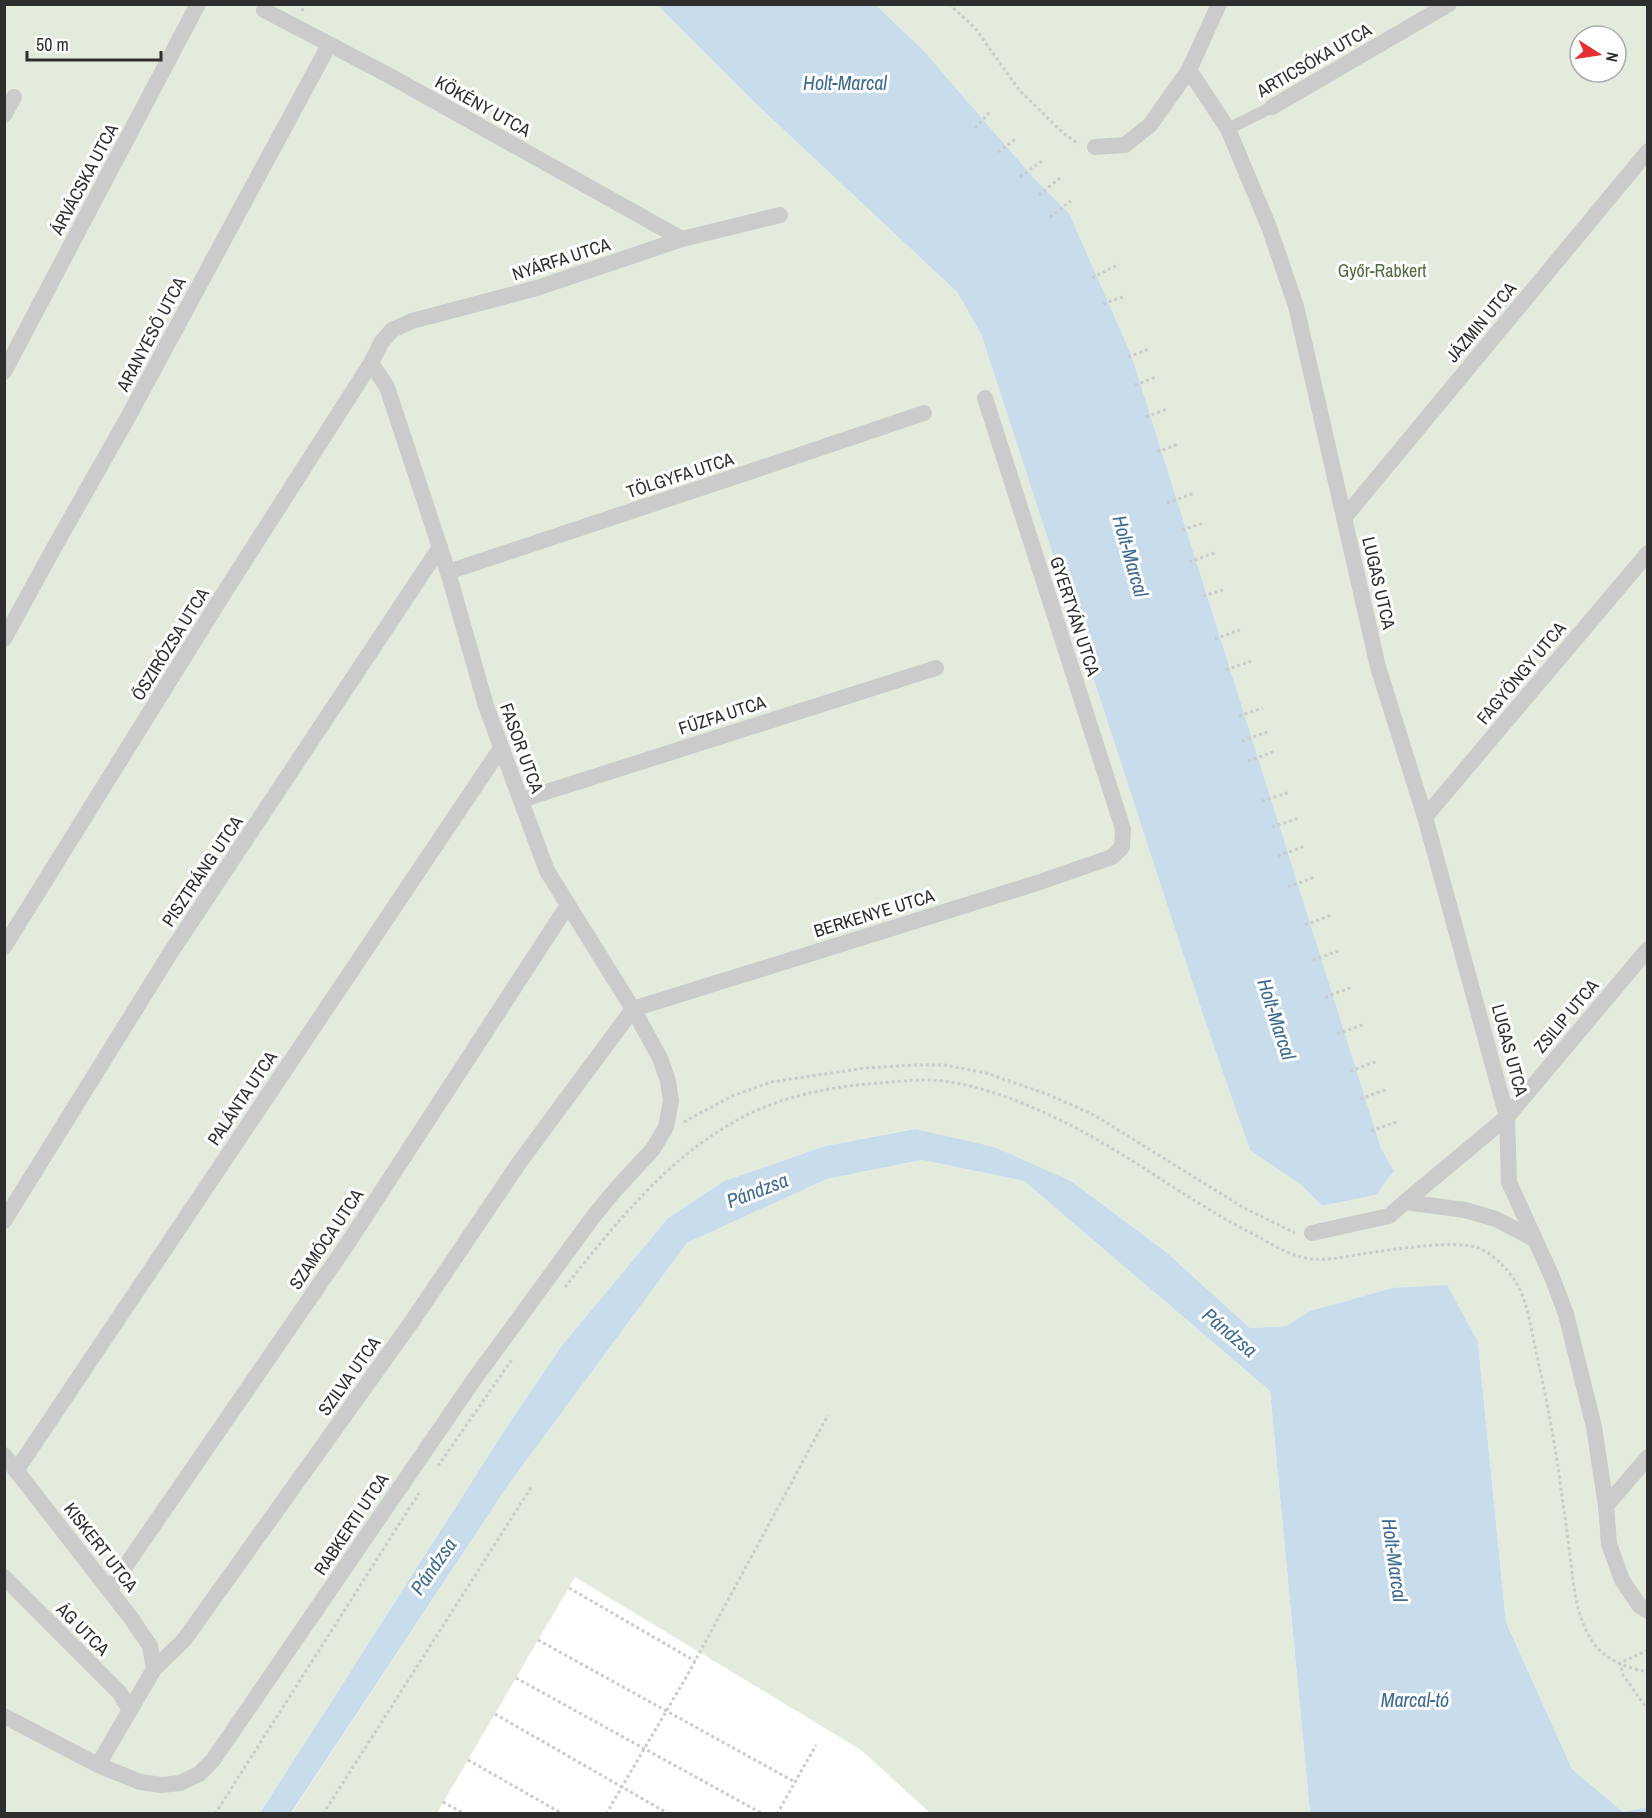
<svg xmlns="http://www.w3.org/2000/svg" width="1652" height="1818" viewBox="0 0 1652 1818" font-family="'Archivo Narrow',sans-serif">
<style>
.green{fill:#e3ecdc;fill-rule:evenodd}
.water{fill:#c8dcec}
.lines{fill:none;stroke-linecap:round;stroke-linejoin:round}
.path{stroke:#cbcbcb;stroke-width:3;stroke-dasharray:3 3;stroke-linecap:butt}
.pedestrian{stroke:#cbcbcb;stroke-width:12}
.minor{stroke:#cbcbcb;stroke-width:16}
.labels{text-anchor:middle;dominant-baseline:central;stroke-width:6;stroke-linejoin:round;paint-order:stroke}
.street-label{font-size:18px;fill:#2e2e2e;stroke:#fff}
.park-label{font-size:18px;fill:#4e6b3b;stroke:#fff}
.water-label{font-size:20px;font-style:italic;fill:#3b6a92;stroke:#fff}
</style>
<rect width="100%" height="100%" fill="#fff"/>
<g class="green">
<path d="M5,5H657L754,102L957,292L981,334L1204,1018L1250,1149L1300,1184L1322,1206L1376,1195L1394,1171L1381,1148L1131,354L1069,213L1033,177L923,50L876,5H1647V1807L1623,1812L1572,1769L1506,1622L1478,1342L1392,1288L1310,1311L1286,1326L1250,1328L1165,1251L1071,1181L915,1129L825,1146L724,1181L668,1218L563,1344L508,1425L260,1813L5,1814ZM1580,36H1616V72H1580Z"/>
<path d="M922,1160L1024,1181L1270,1391L1310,1813H930L861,1750L575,1577L437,1813L291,1814L506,1488L687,1243L827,1179Z"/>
</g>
<g class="water">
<path d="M657,5H876L923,50L1033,177L1069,213L1131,354L1381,1148L1394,1171L1376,1195L1322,1206L1300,1184L1250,1150L1204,1018L981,334L957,292L754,102Z"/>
<path d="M915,1129L994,1147L1071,1181L1165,1251L1250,1328L1286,1326L1310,1311L1392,1288L1447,1285L1478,1342L1506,1622L1572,1769L1623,1812L1647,1807V1813H1310L1270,1391L1024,1181L922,1160L827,1179L687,1243L506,1488L291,1813H260L508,1425L563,1344L668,1218L724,1181L825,1146Z"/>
</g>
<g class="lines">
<g class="path">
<path d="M949,4L975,28L1020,91L1063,133L1079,144"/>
<path d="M302,11L305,4"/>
<path d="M975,128L990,112"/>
<path d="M998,152L1017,138"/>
<path d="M1020,177L1043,160"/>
<path d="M1039,195L1060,178"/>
<path d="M1050,217L1071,201"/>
<path d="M1092,278L1119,264"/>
<path d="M1103,304L1125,296"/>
<path d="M1128,357L1149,349"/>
<path d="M1135,385L1156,377"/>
<path d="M1146,417L1167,409"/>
<path d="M1157,452L1178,444"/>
<path d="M1167,503L1195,493"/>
<path d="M1182,530L1203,523"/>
<path d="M1189,562L1217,552"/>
<path d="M1203,596L1223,590"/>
<path d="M1215,639L1240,630"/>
<path d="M1226,670L1251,661"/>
<path d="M1239,716L1263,708"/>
<path d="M1242,741L1270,731"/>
<path d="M1248,761L1276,751"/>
<path d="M1262,801L1290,792"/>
<path d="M1272,827L1299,818"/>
<path d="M1278,856L1305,846"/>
<path d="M1288,887L1315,877"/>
<path d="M1305,925L1332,915"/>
<path d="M1313,960L1341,950"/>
<path d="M1325,997L1353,987"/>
<path d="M1337,1034L1365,1024"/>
<path d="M1350,1071L1378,1061"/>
<path d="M1360,1099L1388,1089"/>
<path d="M684,1122L732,1096L771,1082L865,1068L913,1065H944L986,1073L1047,1094L1094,1115L1244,1208L1295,1233"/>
<path d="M1371,1131L1399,1121"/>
<path d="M565,1287C619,1219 678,1144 760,1109C797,1093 839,1086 879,1083C894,1082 910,1080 925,1080C971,1080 1029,1104 1070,1125C1133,1157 1190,1202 1253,1234C1267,1241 1280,1250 1294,1255C1316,1263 1340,1258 1362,1254C1389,1250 1450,1240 1476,1247C1488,1251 1498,1260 1506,1269C1526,1290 1529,1319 1535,1347C1546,1396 1556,1446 1562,1497C1566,1522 1569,1547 1572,1573C1575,1596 1578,1617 1590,1638C1601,1658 1626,1668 1648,1672"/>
<path d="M438,1466L513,1358"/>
<path d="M569,1588L695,1661"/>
<path d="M538,1640L795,1782"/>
<path d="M1648,1650L1620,1663L1623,1675L1648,1710"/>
<path d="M516,1678L763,1814"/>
<path d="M495,1714L669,1814"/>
<path d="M468,1760L563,1814"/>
<path d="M443,1802L465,1814"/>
<path d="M215,1814L419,1493"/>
<path d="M323,1814L532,1486"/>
<path d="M606,1814L688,1674L828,1415"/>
<path d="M777,1814L816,1745"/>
</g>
<path class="pedestrian" d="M1228,129L1272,107"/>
<g class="minor">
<path d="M264,10L390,76L682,239"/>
<path d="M1189,70L1228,129L1269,227L1296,306L1378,667L1425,817L1507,1117L1509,1182L1552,1277L1566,1314L1594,1427L1606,1506L1609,1544L1622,1580L1639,1605L1648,1611"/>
<path d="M1272,107L1449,4"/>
<path d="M4,115L14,97"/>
<path d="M1095,147L1125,145L1150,125L1189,70L1219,4"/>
<path d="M4,372L198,4"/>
<path d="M1344,518L1648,151"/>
<path d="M448,572L770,465L924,413"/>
<path d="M4,639L55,546L127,419L329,45"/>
<path d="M521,800L936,668"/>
<path d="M1425,817L1648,553"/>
<path d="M4,947L224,593L371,363L381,343L392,330L412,321L537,288L682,239L780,215"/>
<path d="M1405,1202L1507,1117L1648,949"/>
<path d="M4,1221L171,952L440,547"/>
<path d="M1312,1233L1389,1216L1405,1202L1465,1210L1496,1219L1534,1239"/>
<path d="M4,1455L131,1618L150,1646L154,1669"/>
<path d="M16,1471L501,748"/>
<path d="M1606,1506L1648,1457"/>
<path d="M4,1577L119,1692L130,1710"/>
<path d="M109,1590L348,1243L568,905"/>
<path d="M4,1716L98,1765L140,1782L162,1785L180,1783L199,1774L213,1760L473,1381L593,1217L616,1189L653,1149L666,1127L671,1101L668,1081L660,1058L633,1009L547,871L486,706L448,572L387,387L371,363"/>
<path d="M98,1765L154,1669L184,1640L413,1320L519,1163L633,1009L1037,883L1112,857L1122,847L1123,829L985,398"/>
</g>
</g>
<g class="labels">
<g class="street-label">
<text transform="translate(1314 60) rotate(-30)">ARTICSÓKA UTCA</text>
<text transform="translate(483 106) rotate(29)">KÖKÉNY UTCA</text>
<text transform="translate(84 179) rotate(-62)">ÁRVÁCSKA UTCA</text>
<text transform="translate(561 259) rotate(-18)">NYÁRFA UTCA</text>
<text transform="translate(1481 322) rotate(-50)">JÁZMIN UTCA</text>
<text transform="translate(151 334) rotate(-62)">ARANYESŐ UTCA</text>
<text transform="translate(680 475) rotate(-18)">TÖLGYFA UTCA</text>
<text transform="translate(1379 583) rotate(77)">LUGAS UTCA</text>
<text transform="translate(1075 616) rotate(72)">GYERTYÁN UTCA</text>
<text transform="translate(170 644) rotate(-58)">ŐSZIRÓZSA UTCA</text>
<text transform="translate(1521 673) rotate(-50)">FAGYÖNGY UTCA</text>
<text transform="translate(722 715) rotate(-18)">FŰZFA UTCA</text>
<text transform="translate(522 748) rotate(70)">FASOR UTCA</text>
<text transform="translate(202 871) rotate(-56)">PISZTRÁNG UTCA</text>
<text transform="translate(874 913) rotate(-17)">BERKENYE UTCA</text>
<text transform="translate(1566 1016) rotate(-50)">ZSILIP UTCA</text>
<text transform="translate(1510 1050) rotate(75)">LUGAS UTCA</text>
<text transform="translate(242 1098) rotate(-56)">PALÁNTA UTCA</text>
<text transform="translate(326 1239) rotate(-56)">SZAMÓCA UTCA</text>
<text transform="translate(349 1376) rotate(-54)">SZILVA UTCA</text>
<text transform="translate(351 1524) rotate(-56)">RABKERTI UTCA</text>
<text transform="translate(101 1547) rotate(52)">KISKERT UTCA</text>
<text transform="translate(83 1629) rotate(45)">ÁG UTCA</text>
</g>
<g class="park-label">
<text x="1382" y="270">Győr-Rabkert</text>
</g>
<g class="water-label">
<text x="845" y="82">Holt-Marcal</text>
<text transform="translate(1131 556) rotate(74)">Holt-Marcal</text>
<text transform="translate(1277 1019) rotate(72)">Holt-Marcal</text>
<text transform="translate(757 1190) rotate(-21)">Pándzsa</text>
<text transform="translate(1230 1332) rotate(40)">Pándzsa</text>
<text transform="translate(1395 1560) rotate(82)">Holt-Marcal</text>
<text transform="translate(433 1566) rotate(-55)">Pándzsa</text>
<text x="1415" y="1699">Marcal-tó</text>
</g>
</g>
<rect width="1652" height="1818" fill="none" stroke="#2e2e2e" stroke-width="12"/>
<g transform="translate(1598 54) rotate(102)"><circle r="28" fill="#ffffff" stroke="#ababab" stroke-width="1.5"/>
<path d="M0-4.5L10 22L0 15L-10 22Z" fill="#e72f30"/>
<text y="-9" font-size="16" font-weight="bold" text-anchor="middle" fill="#2e2e2e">N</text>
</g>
<path d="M27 51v9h134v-9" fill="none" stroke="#2e2e2e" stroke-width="3"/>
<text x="36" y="51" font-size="18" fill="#2e2e2e" stroke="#ffffff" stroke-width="4.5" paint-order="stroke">50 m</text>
</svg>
